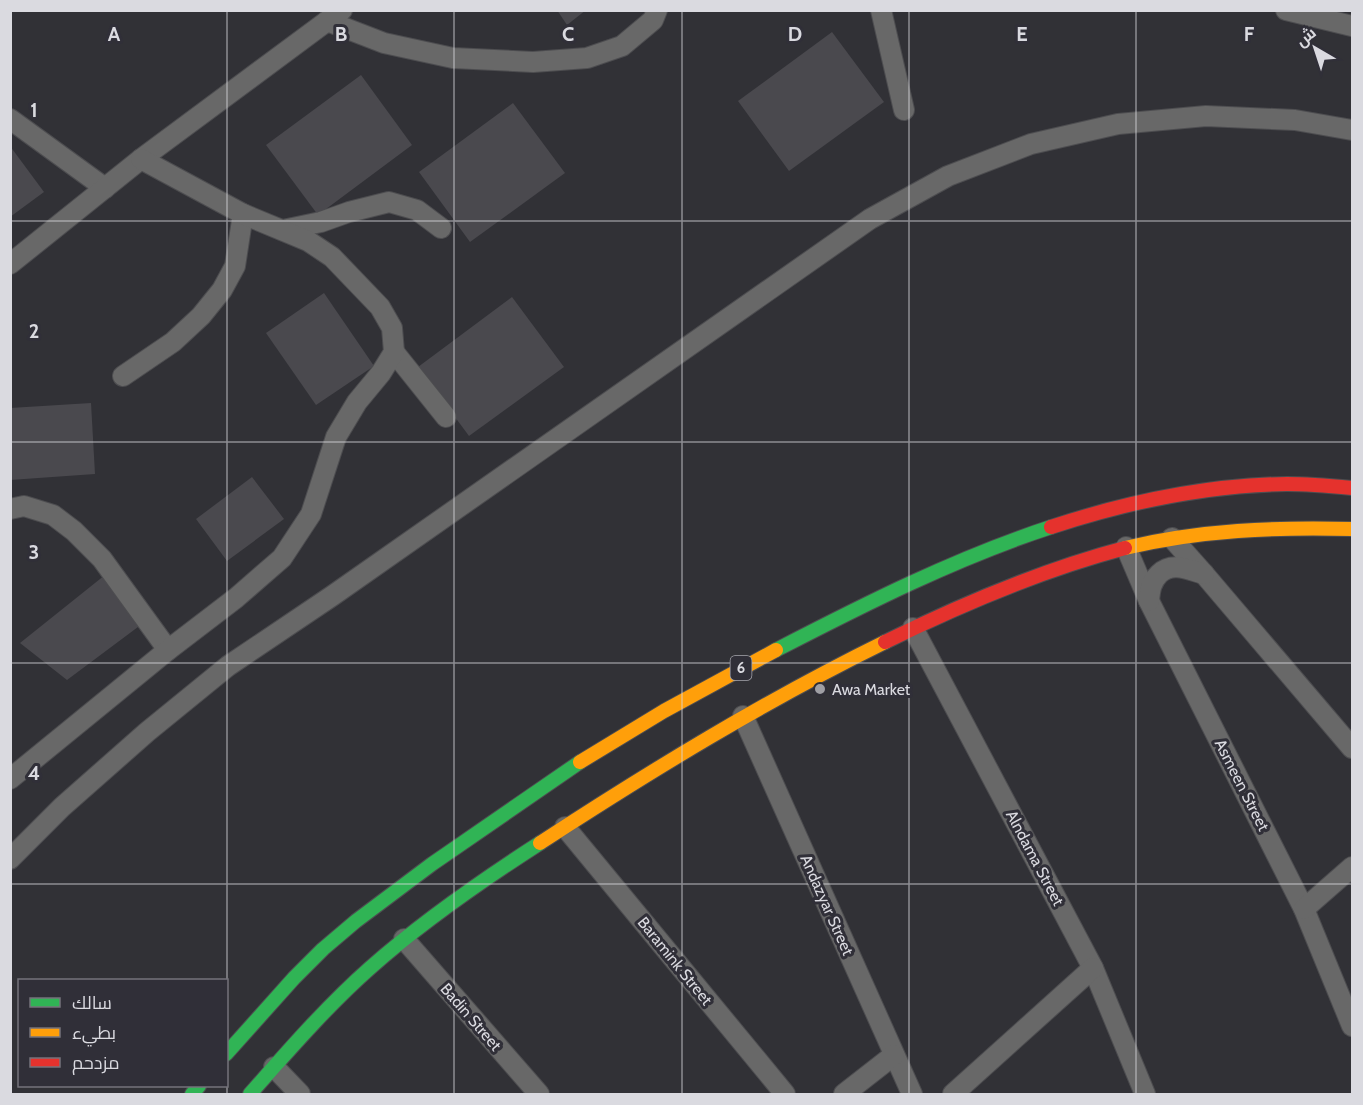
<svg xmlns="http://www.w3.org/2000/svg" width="1363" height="1105" viewBox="0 0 1363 1105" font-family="Cabin,Cairo,sans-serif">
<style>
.building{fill:#4a494e}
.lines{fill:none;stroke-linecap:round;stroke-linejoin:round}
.street-casing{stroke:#4d4d50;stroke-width:22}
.fast-casing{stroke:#4d4d50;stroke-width:16}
.slow-casing{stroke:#4d4d50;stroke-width:16}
.jam-casing{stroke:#4d4d50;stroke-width:16}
.street{stroke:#686868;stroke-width:20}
.fast{stroke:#30b455;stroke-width:14}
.slow{stroke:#ff9f0a;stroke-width:14}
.jam{stroke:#e5322d;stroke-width:14}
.grid{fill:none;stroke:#dadae0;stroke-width:1.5;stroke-opacity:0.55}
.poi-dot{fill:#9f9fa4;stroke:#302f38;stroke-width:2}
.labels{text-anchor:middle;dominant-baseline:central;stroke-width:6;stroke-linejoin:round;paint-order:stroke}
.shield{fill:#302f38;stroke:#a7a7ae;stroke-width:1.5}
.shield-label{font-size:15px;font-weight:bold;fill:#dadae0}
.poi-label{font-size:16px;fill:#dadae0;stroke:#302f38;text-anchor:start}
.street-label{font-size:16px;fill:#dadae0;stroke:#302f38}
.grid-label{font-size:20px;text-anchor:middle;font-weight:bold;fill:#dadae0;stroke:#302f38;stroke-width:6;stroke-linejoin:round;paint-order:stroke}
</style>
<rect width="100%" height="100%" fill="#313136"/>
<g class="building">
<path d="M557,10H586L567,25Z"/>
<path d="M832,32L884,102L789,171L738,101Z"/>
<path d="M361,75L412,145L318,215L266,145Z"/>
<path d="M513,103L565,173L470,242L419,172Z"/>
<path d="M10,146L44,192L10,217Z"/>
<path d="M324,293L374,366L316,405L266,333Z"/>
<path d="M512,297L564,367L469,436L418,367Z"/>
<path d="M91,403L95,474L10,480V408Z"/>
<path d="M252,477L284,519L227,561L196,519Z"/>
<path d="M105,575L142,624L67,680L20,643Z"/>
</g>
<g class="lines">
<g class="street-casing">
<g id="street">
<path d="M881,10L904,110"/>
<path d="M1286,10L1352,26"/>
<path d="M327,21L384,43L453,58L533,62L587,58L622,46L653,20L657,10"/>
<path d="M10,119L105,188"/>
<path d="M283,230L321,222L349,212L389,202L417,210L441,228"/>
<path d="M10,264L141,159L342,10"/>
<path d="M394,352L446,417"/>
<path d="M123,376L173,342L201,316L222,290L235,266L243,214"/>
<path d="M10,509L24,506L53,515L74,531L102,559L168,650"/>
<path d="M1172,538L1204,574L1352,748"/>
<path d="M1126,547L1149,601L1304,909L1352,1026"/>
<path d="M1149,601C1150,590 1151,582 1159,574C1172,561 1189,570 1204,574"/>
<path d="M913,628L1093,968L1145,1094"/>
<path d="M743,716L912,1094"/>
<path d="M10,779L168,650L236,598L282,558L311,514L336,437L357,402L381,373L394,352L392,328L380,307L332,257L308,241L243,214L141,159"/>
<path d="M565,827L785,1094"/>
<path d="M10,859L62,807L147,732L228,666L332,596L870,219L948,176L1031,144L1118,124L1206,116L1295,120L1352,130"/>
<path d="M1304,909L1352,867"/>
<path d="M404,939L539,1094"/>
<path d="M274,1067L300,1094"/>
<path d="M844,1094L894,1055"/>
<path d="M953,1094L1093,968"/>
</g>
</g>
<g class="fast-casing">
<g id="fast">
<path d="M776,650C865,604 956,558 1051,527"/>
<path d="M226,1054L294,978L323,949L356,921L432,864L580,762"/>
<path d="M192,1094L199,1086"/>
<path d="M250,1094C288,1051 327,1006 370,968C423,921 481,881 540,843"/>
</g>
</g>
<g class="slow-casing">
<g id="slow">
<path d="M1125,548C1200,530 1275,527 1352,529"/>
<path d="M580,762L664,711L776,650"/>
<path d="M540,843C652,770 765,701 885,642"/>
</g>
</g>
<g class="jam-casing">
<g id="jam">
<path d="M1051,527C1127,502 1208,485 1287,484C1309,484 1331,486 1352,488"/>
<path d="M885,642C962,604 1042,570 1125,548"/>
</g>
</g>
<use href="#street" class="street"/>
<use href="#fast" class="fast"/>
<use href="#slow" class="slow"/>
<use href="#jam" class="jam"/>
</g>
<path class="grid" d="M227,10V1094M454,10V1094M682,10V1094M909,10V1094M1136,10V1094M10,221H1352M10,442H1352M10,663H1352M10,884H1352"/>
<circle class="poi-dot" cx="820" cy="689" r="6"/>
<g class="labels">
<rect class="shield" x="730.5" y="656" width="21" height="24" rx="4.5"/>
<g class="shield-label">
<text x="741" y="668">6</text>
</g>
<g class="poi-label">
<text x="832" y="689">Awa Market</text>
</g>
<g class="street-label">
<text transform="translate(1242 785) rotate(63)">Asmeen Street</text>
<text transform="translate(1035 858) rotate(62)">Alndama Street</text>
<text transform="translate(827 905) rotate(66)">Andazyar Street</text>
<text transform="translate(675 961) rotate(51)">Baramink Street</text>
<text transform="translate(471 1017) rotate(49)">Badin Street</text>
</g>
</g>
<g class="grid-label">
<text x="114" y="41">A</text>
<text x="341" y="41">B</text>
<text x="568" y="41">C</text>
<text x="795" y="41">D</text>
<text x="1022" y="41">E</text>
<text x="1249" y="41">F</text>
<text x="34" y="117">1</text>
<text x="34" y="338">2</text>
<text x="34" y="559">3</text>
<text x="34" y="780">4</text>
</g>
<rect width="1363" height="1105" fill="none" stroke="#dadae0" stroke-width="24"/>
<rect x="18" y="979" width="210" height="108" fill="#302f38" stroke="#74737b" stroke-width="1.5"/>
<rect x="30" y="998" width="30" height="9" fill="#30b455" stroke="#74737b" stroke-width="1.5"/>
<text x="72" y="1009" font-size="18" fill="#dadae0">سالك</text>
<rect x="30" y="1028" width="30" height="9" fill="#ff9f0a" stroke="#74737b" stroke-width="1.5"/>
<text x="72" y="1039" font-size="18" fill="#dadae0">بطيء</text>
<rect x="30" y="1058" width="30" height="9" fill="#e5322d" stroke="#74737b" stroke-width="1.5"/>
<text x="72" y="1069" font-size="18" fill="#dadae0">مزدحم</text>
<g transform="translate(1315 48) rotate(321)" stroke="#302f38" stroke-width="4.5" paint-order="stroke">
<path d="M0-4.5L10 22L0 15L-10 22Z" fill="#dadae0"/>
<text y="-9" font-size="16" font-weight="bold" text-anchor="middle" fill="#dadae0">ش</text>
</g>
</svg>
